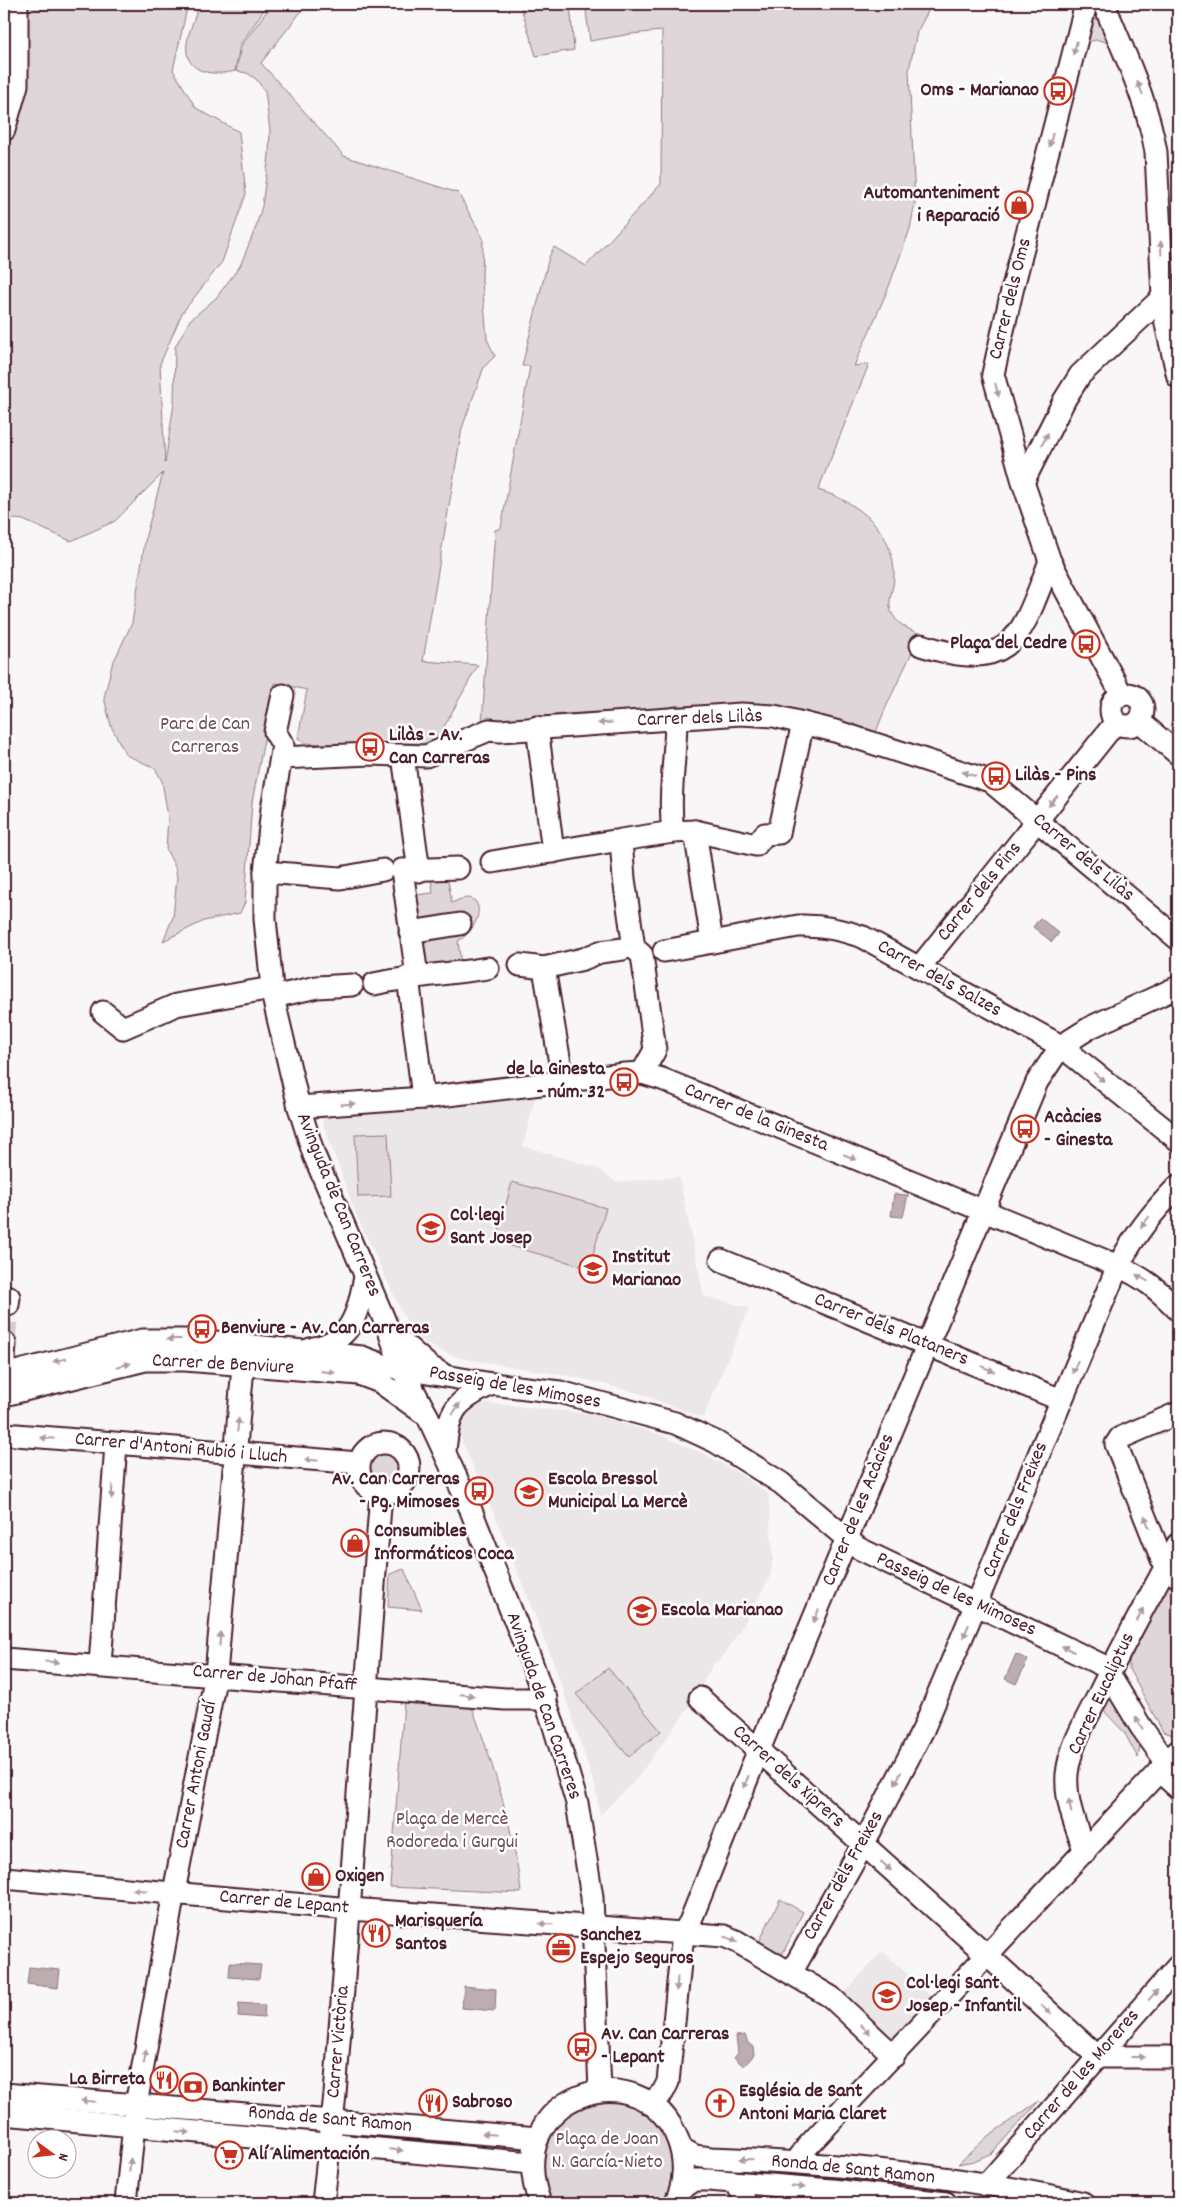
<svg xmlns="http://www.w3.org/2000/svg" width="1182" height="2207" viewBox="0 0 1182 2207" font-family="Dekko,sans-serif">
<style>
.built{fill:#ebe6e8}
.green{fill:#ded6d9;stroke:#947a82}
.water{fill:#bdadb0;stroke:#8f747b}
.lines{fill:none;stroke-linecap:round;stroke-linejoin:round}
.minor-tunnel{stroke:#d5cbce;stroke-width:21;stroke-dasharray:21 11;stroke-linecap:butt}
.minor-casing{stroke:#4a1f2b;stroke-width:25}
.minor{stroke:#fff;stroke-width:21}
.oneway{fill:#ae9aa0}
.labels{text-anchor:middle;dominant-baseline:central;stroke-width:5;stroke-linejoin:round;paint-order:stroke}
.poi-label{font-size:20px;font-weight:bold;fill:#4a1f2b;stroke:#fff;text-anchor:start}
.street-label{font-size:20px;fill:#4a1f2b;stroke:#fff}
.park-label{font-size:20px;fill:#6f4d56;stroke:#fff}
</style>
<rect width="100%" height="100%" fill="#f8f6f7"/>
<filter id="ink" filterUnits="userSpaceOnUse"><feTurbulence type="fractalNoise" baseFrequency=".02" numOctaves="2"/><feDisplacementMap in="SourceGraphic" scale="10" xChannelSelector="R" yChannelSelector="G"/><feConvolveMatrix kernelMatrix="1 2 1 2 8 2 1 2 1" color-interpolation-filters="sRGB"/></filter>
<g filter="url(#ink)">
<g class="built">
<path d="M536,1094L523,1146L597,1168L616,1182L679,1177L704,1296L749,1308L703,1418L642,1394L585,1379L456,1357L429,1345L420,1339L406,1321L356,1214L320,1115Z"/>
<path d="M486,1403L591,1414L657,1434L706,1455L743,1476L768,1494L773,1558L770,1576L742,1627L719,1662L715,1661L691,1704L635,1781L600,1815L595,1786L554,1663L495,1516L461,1439L460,1429L465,1415L471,1408Z"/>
<path d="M882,1951L932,1997L892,2042L842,1996Z"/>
</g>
<g class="green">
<path d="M4,4H188L173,70L196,108L239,132L246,194L222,262L182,313L160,364L165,463L174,403L175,347L190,320L216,298L240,266L256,227L262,206L269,155L270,131L265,91L256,79L247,73L236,71L241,46L272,4H307L261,63L344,156L458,193L483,238L482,281L487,339L495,356L484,367L462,428L423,661L478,665L435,743L409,748L304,743L298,738L307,690L275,683L252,802L245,902L240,913L204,921L163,941L173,917L177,877L175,867L166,849L168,817L162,781L155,768L126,755L111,726L104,698L112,665L132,623L146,535L163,473L115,521L71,541L23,520L4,518Z"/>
<path d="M199,4H268L240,45L235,71C209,77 180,72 188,37C191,26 196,15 199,4Z"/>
<path d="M520,4H570L574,50L536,56Z"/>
<path d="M585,4H932L917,32L909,70L915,203L910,229L888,289L854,366L869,364L818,490C859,502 895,531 894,577C894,588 887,601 891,611C896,624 908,629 920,634C906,668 887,700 875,735L729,706L563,714L482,724L495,530L501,528L530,366H522L549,257L554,247L586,266L661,184L662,31L631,34L590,41Z"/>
<path d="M1093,19L1098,20L1100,23L1110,45C1102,39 1095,39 1086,43Z"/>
<path d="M447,875L452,903C486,884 486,925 458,941L461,965L418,970L407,896L433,893L431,878Z"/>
<path d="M388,1133L391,1196L358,1197L355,1134Z"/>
<path d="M512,1182L606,1208L589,1268L496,1242Z"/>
<circle cx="385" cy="1467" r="15"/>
<path d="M1178,1563V1734L1177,1736L1163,1732L1129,1669V1653Z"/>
<path d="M404,1569L422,1610L388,1607L390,1574Z"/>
<path d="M608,1668L661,1731L629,1757L576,1694Z"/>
<path d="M1110,1694L1141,1739L1138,1758L1124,1732L1101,1708Z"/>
<path d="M404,1702L472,1707C494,1768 514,1828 521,1893L390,1887Z"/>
<path d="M780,1899L803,1912L781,1957L758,1944Z"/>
<path d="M603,2100C616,2101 629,2102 640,2109C672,2128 684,2172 662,2203H553C547,2196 546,2186 545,2177C536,2134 563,2109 603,2100Z"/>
<path d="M1039,2101L992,2153L974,2161L958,2164L988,2136Z"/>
</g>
<g class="water">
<path d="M1040,918L1059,933L1052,942L1033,927Z"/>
<path d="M894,1194L908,1195L903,1217L891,1216Z"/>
<path d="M1016,1654L1028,1660L1016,1684L1005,1679Z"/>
<path d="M230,1963L261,1965L259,1979L229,1977Z"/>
<path d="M29,1967L60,1970L58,1988L27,1984Z"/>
<path d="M464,1986L496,1989L495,2011L462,2008Z"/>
<path d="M239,2003L265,2005L264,2018L238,2016Z"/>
<path d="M745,2035L748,2043L753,2047L754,2055L744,2066L734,2058L738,2053L736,2036Z"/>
</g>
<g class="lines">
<path class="minor-tunnel" d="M5,1343L8,1305"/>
<g class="minor-casing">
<g id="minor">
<path d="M1086,4L1012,291L993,374L1023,482L1050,561L1122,695"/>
<path d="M1104,4C1124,53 1147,99 1156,152L1163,297L1166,324L1178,377"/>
<path d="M4,130L17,85V4"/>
<path d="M1023,482L1065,399L1080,375L1163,297"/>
<path d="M921,645C1014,675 1021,636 1050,561"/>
<circle cx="1127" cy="710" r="16"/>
<path d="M283,695L275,732L283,745L272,809L265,872V919L273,997L299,1107L314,1155L389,1331L402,1369L428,1417L468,1503L530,1658L553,1723L577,1803L592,1897L600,2091"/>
<path d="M1139,721L1178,754"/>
<path d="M537,727L553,852"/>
<path d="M403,756L419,871"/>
<path d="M281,758L370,754L426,756L489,730L500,731L741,714L774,716L835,731L990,781L1178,939"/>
<path d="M695,831L712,942"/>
<path d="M673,832C668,794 676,757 676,718"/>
<path d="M492,862L614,841"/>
<path d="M265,872L340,878L383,870"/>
<path d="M410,932L460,924"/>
<path d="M664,951L798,926C822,925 841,929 863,937L1061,1046L1178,1140"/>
<path d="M520,965L544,968L583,959L600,952L623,949"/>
<path d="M544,968L563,1081"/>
<path d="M919,968L1116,722"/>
<path d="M417,976L402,870L458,868"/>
<path d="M408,977L423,1098"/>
<path d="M374,984C412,976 450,974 488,968"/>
<path d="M273,997L317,987L352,985"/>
<path d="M103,1012L123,1028L176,1005L272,988"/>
<path d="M642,1073L655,1050L642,955L634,948L624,879L621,840L673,832L695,831L756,845L765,834L779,833L803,723"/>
<path d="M299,1107L423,1098L625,1074L642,1073L662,1079L1118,1266C1144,1278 1158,1289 1178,1310"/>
<path d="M721,1260L1061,1400"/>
<path d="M8,1305L9,1297"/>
<path d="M391,1333L429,1366L441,1373"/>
<path d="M310,1349C353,1341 357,1315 365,1277"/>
<path d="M4,1361L5,1343"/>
<path d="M359,1374L380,1382L422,1412"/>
<path d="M4,1375L142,1340H196L362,1357L386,1366L492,1384L560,1392L675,1423L716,1442L781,1483L858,1548L1104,1666L1141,1727L1167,1763"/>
<path d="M4,1395L145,1360H185L359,1374L386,1366"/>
<path d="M1178,1413L1120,1438L1116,1444L1165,1567L1178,1577"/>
<path d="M4,1434L359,1463"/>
<circle cx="384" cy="1468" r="25"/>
<path d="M445,1451C449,1410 454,1402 492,1384"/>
<path d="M4,1659L505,1699H546"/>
<path d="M100,1665L116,1444"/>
<path d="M700,1698L988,1956L1098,2057"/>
<path d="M1159,1771L1178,1788"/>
<path d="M1085,1852C1076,1826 1065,1802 1067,1774C1070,1746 1086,1720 1098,1696C1123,1644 1151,1594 1178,1544"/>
<path d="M4,1878L350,1909L724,1936L736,1941L831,1997L894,2056"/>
<path d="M791,1973L863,1845L923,1730L1118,1266C1136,1233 1152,1213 1178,1186"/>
<path d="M1098,2057H1178"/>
<path d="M4,2094L538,2138"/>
<path d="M650,2104L663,2092L668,2082L683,1933L690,1922L751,1769L1037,1082L1061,1046L1091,1027L1178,987"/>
<path d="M4,2114L531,2163"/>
<path d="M682,2149L695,2156L711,2158C835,2163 961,2175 1083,2203"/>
<path d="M796,2162L807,2147L1178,1751"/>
<path d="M734,2182L742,2192L745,2203"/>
<path d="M986,2185L1178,1966"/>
<path d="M682,2188L695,2180H708L832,2190L946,2203"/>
<path d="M126,2203L136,2105L174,1892L216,1674L245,1344"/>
<path d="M323,2203L335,2094L381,1493"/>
<path d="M540,2203C499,2094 643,2048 678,2140C686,2161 685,2184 675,2203"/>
</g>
</g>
<use href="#minor" class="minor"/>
</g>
<defs><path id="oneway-solid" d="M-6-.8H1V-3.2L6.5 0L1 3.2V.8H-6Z" transform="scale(1.25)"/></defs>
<g class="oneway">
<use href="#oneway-solid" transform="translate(1075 48) rotate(105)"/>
<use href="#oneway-solid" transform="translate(1140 88) rotate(-113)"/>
<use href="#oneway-solid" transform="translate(1051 140) rotate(104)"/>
<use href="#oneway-solid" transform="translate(1161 248) rotate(-93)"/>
<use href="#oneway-solid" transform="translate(997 390) rotate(75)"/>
<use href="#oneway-solid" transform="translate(1045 439) rotate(-64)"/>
<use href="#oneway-solid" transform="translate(605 723) rotate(176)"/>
<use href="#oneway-solid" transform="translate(969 774) rotate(-162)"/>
<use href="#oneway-solid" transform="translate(1053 801) rotate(129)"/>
<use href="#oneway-solid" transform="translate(1099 1077) rotate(39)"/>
<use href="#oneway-solid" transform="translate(348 1104) rotate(-4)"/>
<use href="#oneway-solid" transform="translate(850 1157) rotate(22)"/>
<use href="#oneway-solid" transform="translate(1145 1222) rotate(127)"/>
<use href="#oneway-solid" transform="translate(1142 1278) rotate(-150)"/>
<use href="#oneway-solid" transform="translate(174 1339) rotate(-180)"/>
<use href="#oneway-solid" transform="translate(60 1360) rotate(166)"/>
<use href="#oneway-solid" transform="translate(124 1365) rotate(-13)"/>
<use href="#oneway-solid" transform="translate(1075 1367) rotate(113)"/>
<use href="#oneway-solid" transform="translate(988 1369) rotate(23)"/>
<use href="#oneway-solid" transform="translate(328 1372) rotate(5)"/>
<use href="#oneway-solid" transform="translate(456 1409) rotate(-57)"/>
<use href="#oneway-solid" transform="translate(238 1425) rotate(-84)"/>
<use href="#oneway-solid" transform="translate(47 1438) rotate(-175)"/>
<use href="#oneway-solid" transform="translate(311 1460) rotate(-176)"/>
<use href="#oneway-solid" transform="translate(112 1492) rotate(94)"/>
<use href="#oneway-solid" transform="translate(1147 1522) rotate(-112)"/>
<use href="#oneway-solid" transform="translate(1140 1615) rotate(-62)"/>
<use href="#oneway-solid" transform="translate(816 1616) rotate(113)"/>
<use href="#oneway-solid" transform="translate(966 1631) rotate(113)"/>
<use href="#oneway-solid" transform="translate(220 1639) rotate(-85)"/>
<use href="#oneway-solid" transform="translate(1068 1649) rotate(-154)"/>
<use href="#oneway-solid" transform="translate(52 1662) rotate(4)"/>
<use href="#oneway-solid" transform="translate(467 1695) rotate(5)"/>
<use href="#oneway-solid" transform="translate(1139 1723) rotate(-122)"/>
<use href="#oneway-solid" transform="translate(898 1778) rotate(118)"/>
<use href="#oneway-solid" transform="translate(746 1782) rotate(112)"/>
<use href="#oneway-solid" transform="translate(1070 1806) rotate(-101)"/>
<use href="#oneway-solid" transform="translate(886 1866) rotate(42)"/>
<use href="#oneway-solid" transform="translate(140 1890) rotate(-175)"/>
<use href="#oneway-solid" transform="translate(546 1924) rotate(-176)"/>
<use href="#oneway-solid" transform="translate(731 1939) rotate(22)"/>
<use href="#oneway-solid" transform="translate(677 1984) rotate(95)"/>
<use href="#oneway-solid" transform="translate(1153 1995) rotate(-48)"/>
<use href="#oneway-solid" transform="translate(1046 2009) rotate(43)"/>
<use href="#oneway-solid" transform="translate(865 2029) rotate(43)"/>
<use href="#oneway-solid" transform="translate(145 2057) rotate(-80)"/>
<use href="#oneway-solid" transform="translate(1138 2057)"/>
<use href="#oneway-solid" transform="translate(88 2101) rotate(-175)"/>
<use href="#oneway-solid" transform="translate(183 2132) rotate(5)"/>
<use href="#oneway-solid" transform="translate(489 2134) rotate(-175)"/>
<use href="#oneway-solid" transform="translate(396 2150) rotate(5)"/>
<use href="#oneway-solid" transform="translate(746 2159) rotate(-178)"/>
<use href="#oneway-solid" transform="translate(130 2165) rotate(-85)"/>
<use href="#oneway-solid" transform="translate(798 2187) rotate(5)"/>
</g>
</g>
<defs>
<g id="bus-ring" transform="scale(1.4375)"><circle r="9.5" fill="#fff" stroke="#c8321e" stroke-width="1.5"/><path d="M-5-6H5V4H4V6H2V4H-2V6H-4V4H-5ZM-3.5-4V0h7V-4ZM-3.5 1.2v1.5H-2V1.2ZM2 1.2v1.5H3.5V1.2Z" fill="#c8321e"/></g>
<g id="shop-ring" transform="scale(1.4375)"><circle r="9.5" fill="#fff" stroke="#c8321e" stroke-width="1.5"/><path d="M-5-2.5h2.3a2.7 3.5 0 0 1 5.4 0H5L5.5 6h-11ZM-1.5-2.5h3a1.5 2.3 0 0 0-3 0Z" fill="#c8321e"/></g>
<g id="school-ring" transform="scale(1.4375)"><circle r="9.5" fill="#fff" stroke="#c8321e" stroke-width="1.5"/><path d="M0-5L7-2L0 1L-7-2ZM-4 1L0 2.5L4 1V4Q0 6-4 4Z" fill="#c8321e"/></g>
<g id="restaurant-ring" transform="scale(1.4375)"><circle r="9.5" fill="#fff" stroke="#c8321e" stroke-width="1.5"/><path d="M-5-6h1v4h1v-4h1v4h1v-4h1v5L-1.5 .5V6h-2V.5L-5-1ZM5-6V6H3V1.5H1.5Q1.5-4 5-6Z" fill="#c8321e"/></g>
<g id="office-ring" transform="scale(1.4375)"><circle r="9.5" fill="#fff" stroke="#c8321e" stroke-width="1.5"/><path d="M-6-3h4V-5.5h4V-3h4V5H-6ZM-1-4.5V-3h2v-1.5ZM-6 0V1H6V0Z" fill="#c8321e"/></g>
<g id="bank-ring" transform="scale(1.4375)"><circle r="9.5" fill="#fff" stroke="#c8321e" stroke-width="1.5"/><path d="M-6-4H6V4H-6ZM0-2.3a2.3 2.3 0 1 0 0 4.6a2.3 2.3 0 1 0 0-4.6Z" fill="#c8321e"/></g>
<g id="church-ring" transform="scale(1.4375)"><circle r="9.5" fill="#fff" stroke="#c8321e" stroke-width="1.5"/><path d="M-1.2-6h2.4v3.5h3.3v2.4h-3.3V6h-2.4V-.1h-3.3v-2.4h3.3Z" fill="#c8321e"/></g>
<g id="supermarket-ring" transform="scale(1.4375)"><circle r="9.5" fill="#fff" stroke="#c8321e" stroke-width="1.5"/><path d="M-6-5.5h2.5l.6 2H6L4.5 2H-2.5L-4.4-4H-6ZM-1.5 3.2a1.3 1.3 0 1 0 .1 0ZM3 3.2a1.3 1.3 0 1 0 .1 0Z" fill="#c8321e"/></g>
</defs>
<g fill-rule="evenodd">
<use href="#bus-ring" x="1058" y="91"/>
<use href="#shop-ring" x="1019" y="205"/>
<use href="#bus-ring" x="1086" y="644"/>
<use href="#bus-ring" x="370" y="747"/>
<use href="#bus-ring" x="996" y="776"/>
<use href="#bus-ring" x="624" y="1082"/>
<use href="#bus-ring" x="1025" y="1129"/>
<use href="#school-ring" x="431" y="1228"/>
<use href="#school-ring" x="593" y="1269"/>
<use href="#bus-ring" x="202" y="1329"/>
<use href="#bus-ring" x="479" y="1491"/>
<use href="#school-ring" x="529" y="1492"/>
<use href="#shop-ring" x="355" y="1543"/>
<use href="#school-ring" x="642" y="1611"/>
<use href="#shop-ring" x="316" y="1877"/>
<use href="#restaurant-ring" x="376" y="1933"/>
<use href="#office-ring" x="561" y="1948"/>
<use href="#school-ring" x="887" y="1996"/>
<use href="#bus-ring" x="582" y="2047"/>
<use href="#restaurant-ring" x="164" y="2080"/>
<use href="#bank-ring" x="193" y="2087"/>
<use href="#restaurant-ring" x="433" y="2103"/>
<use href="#church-ring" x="720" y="2103"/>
<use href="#supermarket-ring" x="229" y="2155"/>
</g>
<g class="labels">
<g class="poi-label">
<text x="1039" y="91" text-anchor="end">Oms - Marianao</text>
<text x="1000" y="194" text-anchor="end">Automanteniment<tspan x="1000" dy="23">i Reparació</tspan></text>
<text x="1067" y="644" text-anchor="end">Plaça del Cedre</text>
<text x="389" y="736">Lilàs - Av.<tspan x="389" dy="23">Can Carreras</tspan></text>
<text x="1015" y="776">Lilàs - Pins</text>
<text x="605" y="1070" text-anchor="end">de la Ginesta<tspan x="605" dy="23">- núm. 32</tspan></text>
<text x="1044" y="1118">Acàcies<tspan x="1044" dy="23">- Ginesta</tspan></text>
<text x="450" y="1216">Col·legi<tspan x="450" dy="23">Sant Josep</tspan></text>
<text x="612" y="1258">Institut<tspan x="612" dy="23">Marianao</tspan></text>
<text x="221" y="1329">Benviure - Av. Can Carreras</text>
<text x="460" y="1480" text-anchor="end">Av. Can Carreras<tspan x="460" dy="23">- Pg. Mimoses</tspan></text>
<text x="548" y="1480">Escola Bressol<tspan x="548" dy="23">Municipal La Mercè</tspan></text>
<text x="374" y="1532">Consumibles<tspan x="374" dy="23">Informáticos Coca</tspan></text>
<text x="661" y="1611">Escola Marianao</text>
<text x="335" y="1877">Oxigen</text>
<text x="395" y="1922">Marisquería<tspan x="395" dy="23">Santos</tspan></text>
<text x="580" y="1936">Sanchez<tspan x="580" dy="23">Espejo Seguros</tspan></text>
<text x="906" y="1984">Col·legi Sant<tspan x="906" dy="23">Josep - Infantil</tspan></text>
<text x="601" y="2035">Av. Can Carreras<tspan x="601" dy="23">- Lepant</tspan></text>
<text x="145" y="2080" text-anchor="end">La Birreta</text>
<text x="212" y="2087">Bankinter</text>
<text x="739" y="2092">Església de Sant<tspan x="739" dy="23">Antoni Maria Claret</tspan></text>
<text x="452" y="2103">Sabroso</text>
<text x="248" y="2155">Alí Alimentación</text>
</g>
<g class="street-label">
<text transform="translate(1011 299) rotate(-76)">Carrer dels Oms</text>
<text transform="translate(700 719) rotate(-2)">Carrer dels Lilàs</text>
<text transform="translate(1083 858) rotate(40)">Carrer dels Lilàs</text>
<text transform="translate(980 892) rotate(-51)">Carrer dels Pins</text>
<text transform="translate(939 979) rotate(29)">Carrer dels Salzes</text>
<text transform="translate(756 1118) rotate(22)">Carrer de la Ginesta</text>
<text transform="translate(338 1205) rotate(68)">Avinguda de Can Carreres</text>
<text transform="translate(891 1330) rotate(22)">Carrer dels Plataners</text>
<text transform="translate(223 1365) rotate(3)">Carrer de Benviure</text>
<text transform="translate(515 1388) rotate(10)">Passeig de les Mimoses</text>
<text transform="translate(181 1449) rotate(5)">Carrer d'Antoni Rubió i Lluch</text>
<text transform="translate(859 1510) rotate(-68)">Carrer de les Acàcies</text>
<text transform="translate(1016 1510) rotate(-68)">Carrer dels Freixes</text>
<text transform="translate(956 1595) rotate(25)">Passeig de les Mimoses</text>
<text transform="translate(275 1679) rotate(5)">Carrer de Johan Pfaff</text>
<text transform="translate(1102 1694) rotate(-65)">Carrer Eucaliptus</text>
<text transform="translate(543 1706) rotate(71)">Avinguda de Can Carreres</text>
<text transform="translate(197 1775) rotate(-79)">Carrer Antoni Gaudí</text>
<text transform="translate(788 1777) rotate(42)">Carrer dels Xiprers</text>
<text transform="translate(844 1876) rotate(-61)">Carrer dels Freixes</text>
<text transform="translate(284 1903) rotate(5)">Carrer de Lepant</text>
<text transform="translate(339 2042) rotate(-85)">Carrer Victòria</text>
<text transform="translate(1082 2075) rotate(-49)">Carrer de les Moreres</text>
<text transform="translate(330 2120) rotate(5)">Ronda de Sant Ramon</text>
<text transform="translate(853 2170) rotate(6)">Ronda de Sant Ramon</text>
</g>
<g class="park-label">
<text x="205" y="725">Parc de Can<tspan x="205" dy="23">Carreras</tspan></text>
<text x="452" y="1820">Plaça de Mercè<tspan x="452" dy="23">Rodoreda i Gurgui</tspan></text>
<text x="607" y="2140">Plaça de Joan<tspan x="607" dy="23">N. García-Nieto</tspan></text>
</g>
</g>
<rect width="1182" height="2207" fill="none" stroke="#fff" stroke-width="20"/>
<rect x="10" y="10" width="1162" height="2187" fill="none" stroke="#4a1f2b" stroke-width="2" filter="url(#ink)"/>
<g transform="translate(52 2154) rotate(105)"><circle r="24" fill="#ffffff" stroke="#b7a5aa"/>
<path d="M0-4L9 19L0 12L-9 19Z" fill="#c8321e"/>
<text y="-8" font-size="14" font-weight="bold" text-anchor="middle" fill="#4a1f2b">N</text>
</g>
</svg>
